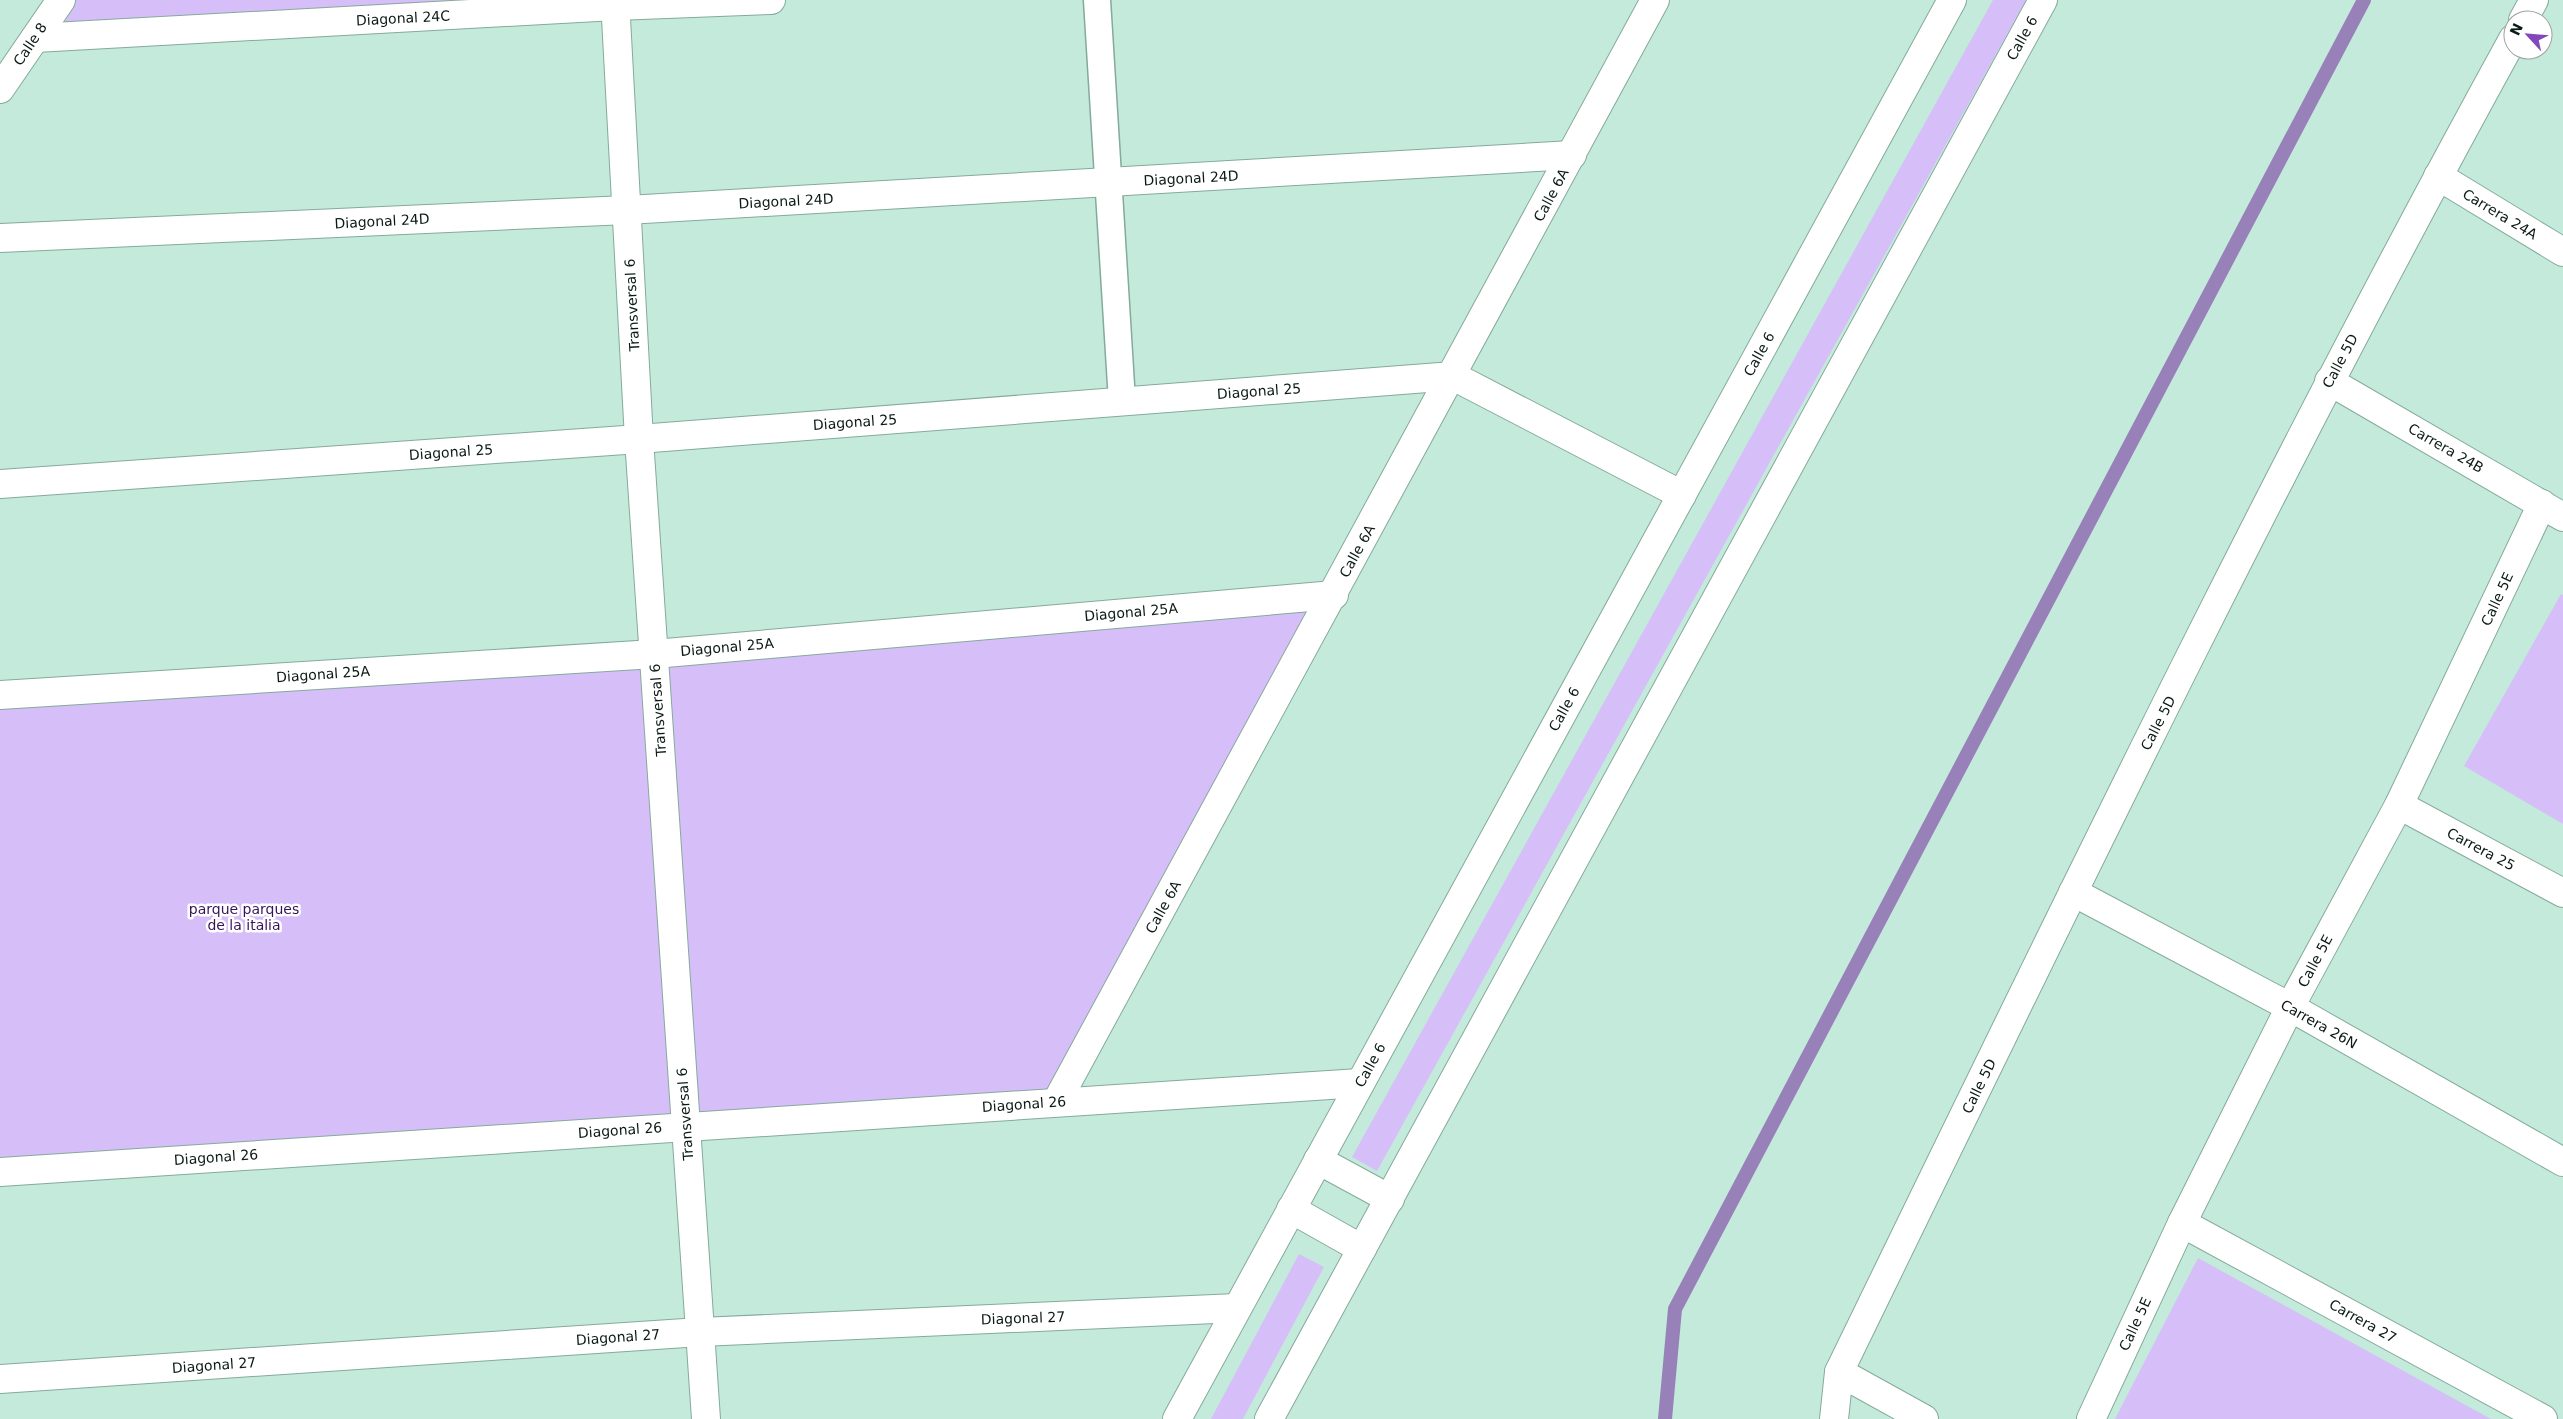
<svg xmlns="http://www.w3.org/2000/svg" width="2563" height="1419" viewBox="0 0 2563 1419" font-family="'DejaVu Sans',sans-serif">
<style>
.park{fill:#d6bff8}
.lines{fill:none;stroke-linecap:round;stroke-linejoin:round}
.stream{stroke:#9881b9;stroke-width:14}
.pedestrian-casing{stroke:#85aa9b;stroke-width:29}
.minor-casing{stroke:#85aa9b;stroke-width:30}
.pedestrian{stroke:#fff;stroke-width:26}
.minor{stroke:#fff;stroke-width:28}
.labels{text-anchor:middle;dominant-baseline:central;stroke-width:5;stroke-linejoin:round;paint-order:stroke}
.street-label{font-size:14px;fill:#0b1a14;stroke:#fff}
.park-label{font-size:14px;fill:#371459;stroke:#fff}
</style>
<rect width="100%" height="100%" fill="#c3eada"/>
<g class="park">
<path d="M61,0H765L35,38Z"/>
<path d="M1993,0H2026L1377,1171L1352,1157Z"/>
<path d="M2561,594L2563,595V824L2464,766Z"/>
<path d="M1334,595L1057,1101L0,1172V695Z"/>
<path d="M1299,1254L1324,1267L1243,1419H1211Z"/>
<path d="M2198,1258L2491,1419H2115Z"/>
</g>
<g class="lines">
<path class="stream" d="M1665,1419L1675,1309L2364,0"/>
<g class="pedestrian-casing">
<path id="pedestrian" d="M1097,0L1122,401"/>
</g>
<g class="minor-casing">
<g id="minor">
<path d="M615,0L639,439L706,1419"/>
<path d="M2523,20L2534,0"/>
<path d="M35,38L615,6L771,0"/>
<path d="M0,89L61,0"/>
<path d="M2438,176L2563,252"/>
<path d="M0,238L627,210L1572,155"/>
<path d="M2329,381L2563,517"/>
<path d="M0,484L639,439L1453,376L1682,495"/>
<path d="M0,695L654,654L1334,595"/>
<path d="M2399,805L2563,893"/>
<path d="M2073,892L2290,1007L2563,1162"/>
<path d="M1057,1101L1655,0"/>
<path d="M1318,1160L1390,1199"/>
<path d="M0,1172L1360,1083"/>
<path d="M1291,1209L1362,1249"/>
<path d="M2182,1223L2543,1419"/>
<path d="M1839,1372L1924,1419"/>
<path d="M0,1379L700,1332L1237,1308"/>
<path d="M1177,1419L1952,0"/>
<path d="M1269,1419L2043,0"/>
<path d="M1834,1419L1839,1372C2057,924 2273,475 2513,39"/>
<path d="M2091,1419L2182,1223L2290,1007L2399,805L2542,504"/>
</g>
</g>
<use href="#pedestrian" class="pedestrian"/>
<use href="#minor" class="minor"/>
</g>
<g class="labels">
<g class="street-label">
<text transform="translate(403 18) rotate(-3)">Diagonal 24C</text>
<text transform="translate(2022 38) rotate(-61)">Calle 6</text>
<text transform="translate(30 44) rotate(-56)">Calle 8</text>
<text transform="translate(1191 178) rotate(-3)">Diagonal 24D</text>
<text transform="translate(1551 195) rotate(-62)">Calle 6A</text>
<text transform="translate(786 201) rotate(-3)">Diagonal 24D</text>
<text transform="translate(2500 214) rotate(31)">Carrera 24A</text>
<text transform="translate(382 221) rotate(-3)">Diagonal 24D</text>
<text transform="translate(632 305) rotate(-93)">Transversal 6</text>
<text transform="translate(1759 354) rotate(-61)">Calle 6</text>
<text transform="translate(2340 361) rotate(-62)">Calle 5D</text>
<text transform="translate(1259 391) rotate(-4)">Diagonal 25</text>
<text transform="translate(855 422) rotate(-4)">Diagonal 25</text>
<text transform="translate(2446 448) rotate(30)">Carrera 24B</text>
<text transform="translate(451 452) rotate(-4)">Diagonal 25</text>
<text transform="translate(1357 551) rotate(-61)">Calle 6A</text>
<text transform="translate(2497 599) rotate(-65)">Calle 5E</text>
<text transform="translate(1131 612) rotate(-5)">Diagonal 25A</text>
<text transform="translate(727 647) rotate(-5)">Diagonal 25A</text>
<text transform="translate(323 674) rotate(-4)">Diagonal 25A</text>
<text transform="translate(1564 709) rotate(-61)">Calle 6</text>
<text transform="translate(658 710) rotate(-94)">Transversal 6</text>
<text transform="translate(2158 723) rotate(-63)">Calle 5D</text>
<text transform="translate(2481 849) rotate(28)">Carrera 25</text>
<text transform="translate(1163 907) rotate(-61)">Calle 6A</text>
<text transform="translate(2315 961) rotate(-62)">Calle 5E</text>
<text transform="translate(2319 1024) rotate(29)">Carrera 26N</text>
<text transform="translate(1370 1065) rotate(-61)">Calle 6</text>
<text transform="translate(1979 1086) rotate(-64)">Calle 5D</text>
<text transform="translate(1024 1104) rotate(-4)">Diagonal 26</text>
<text transform="translate(685 1114) rotate(-94)">Transversal 6</text>
<text transform="translate(620 1130) rotate(-4)">Diagonal 26</text>
<text transform="translate(216 1157) rotate(-4)">Diagonal 26</text>
<text transform="translate(1023 1318) rotate(-2)">Diagonal 27</text>
<text transform="translate(2363 1321) rotate(29)">Carrera 27</text>
<text transform="translate(2135 1324) rotate(-65)">Calle 5E</text>
<text transform="translate(618 1337) rotate(-4)">Diagonal 27</text>
<text transform="translate(214 1365) rotate(-4)">Diagonal 27</text>
</g>
<g class="park-label">
<text x="244" y="909">parque parques<tspan x="244" dy="16">de la italia</tspan></text>
</g>
</g>
<g transform="translate(2528 35) rotate(296)"><circle r="24" fill="#ffffff" stroke="#9da3a1"/>
<path d="M0-4L9 19L0 12L-9 19Z" fill="#8148be"/>
<text y="-8" font-size="14" font-weight="bold" text-anchor="middle" fill="#0b1a14">N</text>
</g>
</svg>
